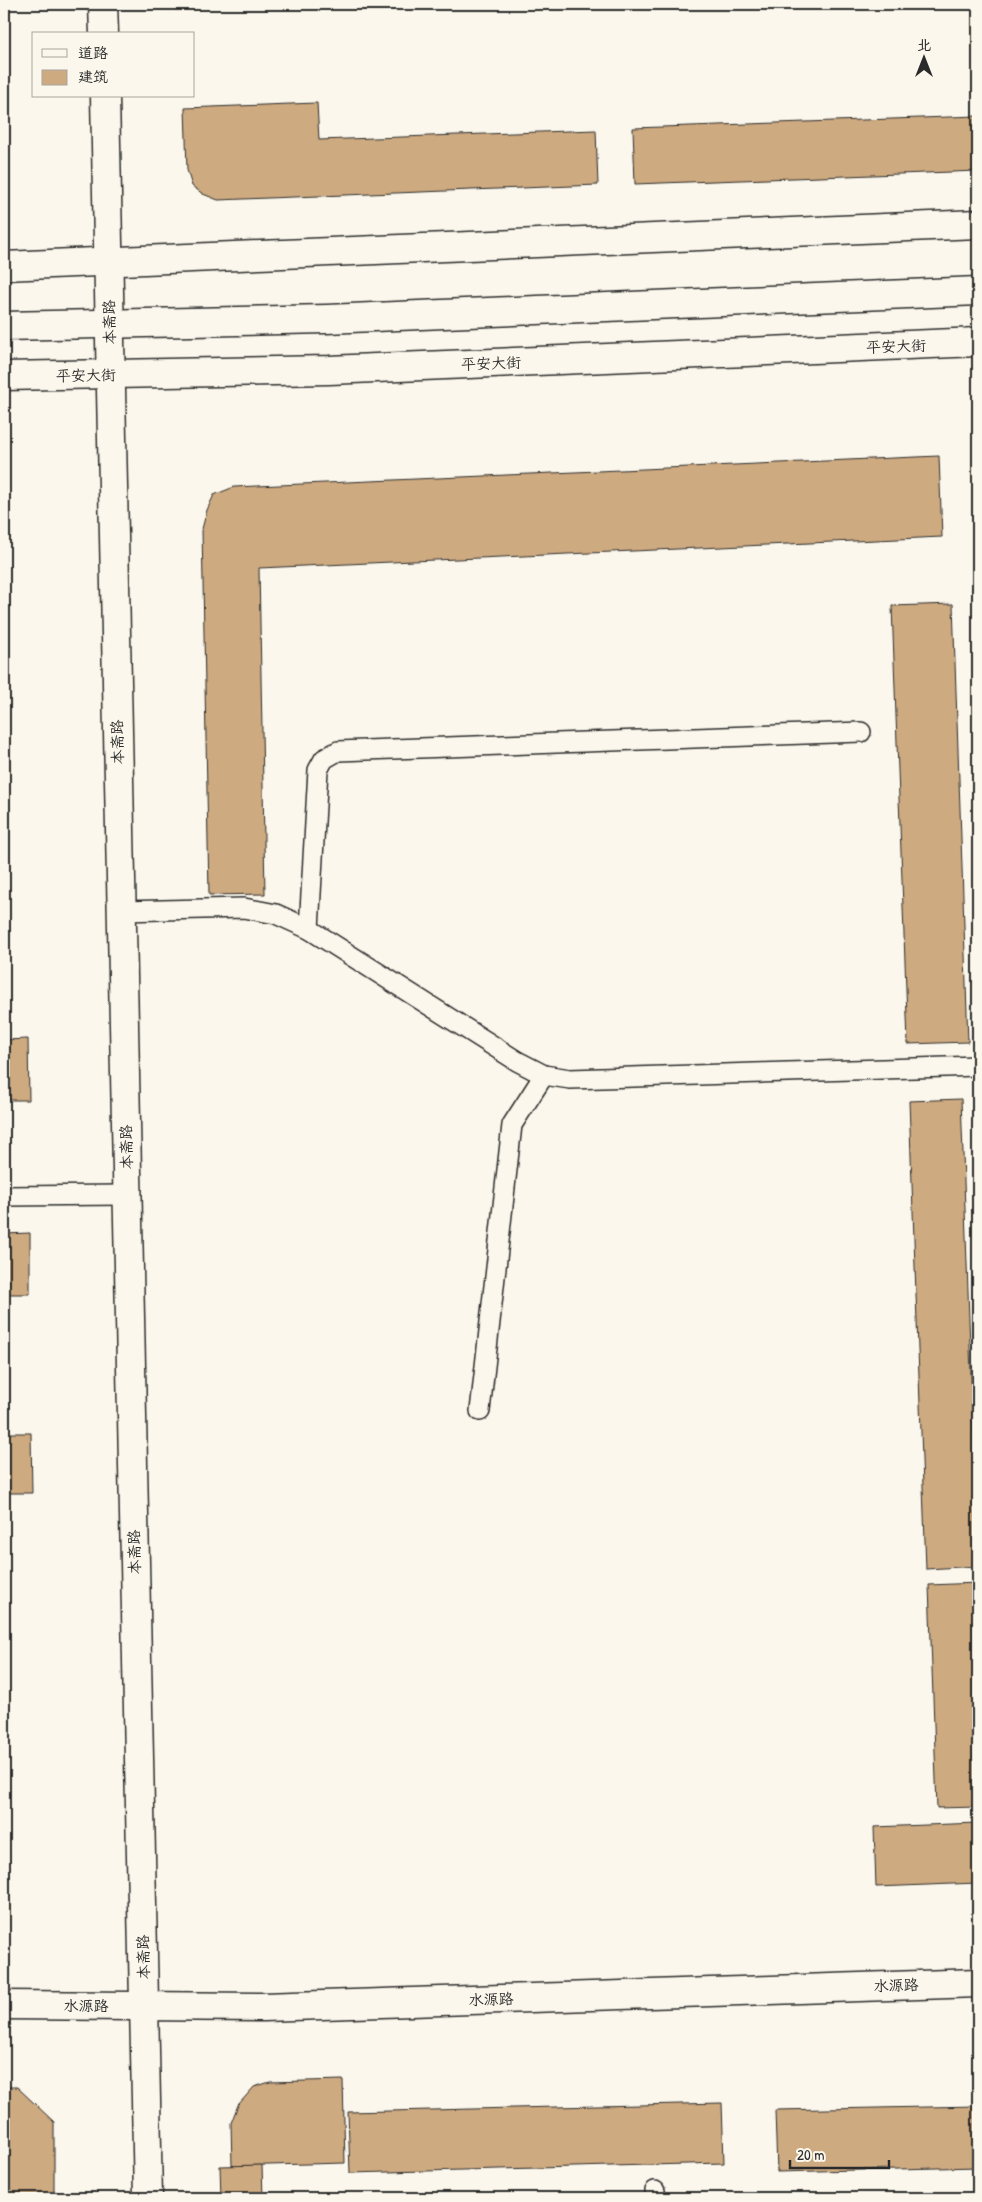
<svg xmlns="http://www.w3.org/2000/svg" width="982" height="2202" viewBox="0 0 982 2202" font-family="'Patrick Hand','LXGW WenKai TC',sans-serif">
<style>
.building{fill:#ceaa80;stroke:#2b2b2b}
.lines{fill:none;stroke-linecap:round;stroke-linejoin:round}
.lane-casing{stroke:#2b2b2b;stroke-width:22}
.street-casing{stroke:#2b2b2b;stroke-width:31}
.secondary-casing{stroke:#2b2b2b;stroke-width:31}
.lane{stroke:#fbf7ec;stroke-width:19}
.street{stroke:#fbf7ec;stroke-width:28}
.secondary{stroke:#fbf7ec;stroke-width:28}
.labels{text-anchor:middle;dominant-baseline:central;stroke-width:4;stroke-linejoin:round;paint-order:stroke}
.street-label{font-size:15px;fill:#2b2b2b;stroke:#fbf7ec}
</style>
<rect width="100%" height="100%" fill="#fbf7ec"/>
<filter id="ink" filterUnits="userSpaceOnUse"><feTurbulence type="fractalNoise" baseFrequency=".02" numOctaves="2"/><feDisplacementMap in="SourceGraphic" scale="10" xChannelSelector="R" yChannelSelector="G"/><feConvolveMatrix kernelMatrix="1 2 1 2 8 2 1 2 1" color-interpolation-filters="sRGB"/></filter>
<g filter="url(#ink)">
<g class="building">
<path d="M317,103L319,140L596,130L598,185L218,200L203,194L192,186L187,170L185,108Z"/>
<path d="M978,116V171L635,184L633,128Z"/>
<path d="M939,456L942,537L259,568L265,894L209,895L202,529L207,510L214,495L234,487Z"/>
<path d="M953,604L968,1042L908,1044L892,606Z"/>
<path d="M28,1039L29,1100H4V1040Z"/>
<path d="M961,1099L978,1566L926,1569L909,1101Z"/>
<path d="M30,1233V1294H4V1234Z"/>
<path d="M4,1433H31L32,1493H4Z"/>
<path d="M978,1583V1807L937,1808L929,1585Z"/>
<path d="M978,1823V1883L876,1887L874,1827Z"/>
<path d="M343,2080L345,2163L232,2166L231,2123L238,2105L254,2087L270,2082Z"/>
<path d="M4,2087H17L54,2122V2198H4Z"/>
<path d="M722,2103L724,2163L350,2173L348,2112Z"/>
<path d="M978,2106V2167L777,2172L775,2110Z"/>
<path d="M262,2165L263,2198H221L220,2166Z"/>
</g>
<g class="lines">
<g class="lane-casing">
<g id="lane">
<path d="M121,911L244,908L276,914L309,929L517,1061L544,1075L570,1079L978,1066"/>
<path d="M309,929L318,770L324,759L338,751L861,732"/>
<path d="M4,1196L127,1195"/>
<path d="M480,1411L512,1125L544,1075"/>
<path d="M655,2191L656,2198"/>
</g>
</g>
<g class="street-casing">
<path id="street" d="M4,266L978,224"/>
</g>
<g class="secondary-casing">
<g id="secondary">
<path d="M103,4L104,34"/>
<path d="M105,96L148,2198"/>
<path d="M4,326L327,319L978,291"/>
<path d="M4,376L329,370L978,342"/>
<path d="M4,2005L263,2007L978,1983"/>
</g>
</g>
<use href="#lane" class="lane"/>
<use href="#street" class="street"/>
<use href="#secondary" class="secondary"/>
</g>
</g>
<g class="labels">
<g class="street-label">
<text transform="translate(109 322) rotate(-91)">本斋路</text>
<text transform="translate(896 346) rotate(-2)">平安大街</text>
<text transform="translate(491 363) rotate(-2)">平安大街</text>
<text transform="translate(86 375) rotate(-1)">平安大街</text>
<text transform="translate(117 742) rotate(-91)">本斋路</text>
<text transform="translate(126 1147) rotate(-91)">本斋路</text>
<text transform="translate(134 1552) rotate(-91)">本斋路</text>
<text transform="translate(143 1957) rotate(-91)">本斋路</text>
<text transform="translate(896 1985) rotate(-2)">水源路</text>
<text transform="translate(491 1999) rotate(-2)">水源路</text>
<text x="86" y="2005">水源路</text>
</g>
</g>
<rect width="982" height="2202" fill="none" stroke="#fbf7ec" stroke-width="20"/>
<rect x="10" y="10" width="962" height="2182" fill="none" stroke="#2b2b2b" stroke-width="2" filter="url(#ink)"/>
<rect x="32" y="32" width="162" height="65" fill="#fbf7ec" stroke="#a8a59f"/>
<rect x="42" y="49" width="25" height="8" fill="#fbf7ec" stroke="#a8a59f"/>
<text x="78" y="58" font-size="15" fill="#2b2b2b">道路</text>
<rect x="42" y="70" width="25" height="15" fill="#ceaa80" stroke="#a8a59f"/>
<text x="78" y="82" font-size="15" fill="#2b2b2b">建筑</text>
<g transform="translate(924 58)" stroke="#fbf7ec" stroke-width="4" paint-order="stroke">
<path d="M0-4L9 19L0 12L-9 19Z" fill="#2b2b2b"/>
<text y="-8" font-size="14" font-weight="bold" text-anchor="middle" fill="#2b2b2b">北</text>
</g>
<path d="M790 2160v8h99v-8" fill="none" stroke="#2b2b2b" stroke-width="2.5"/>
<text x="797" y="2160" font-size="15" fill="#2b2b2b" stroke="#fbf7ec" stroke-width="4" paint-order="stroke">20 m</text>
</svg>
